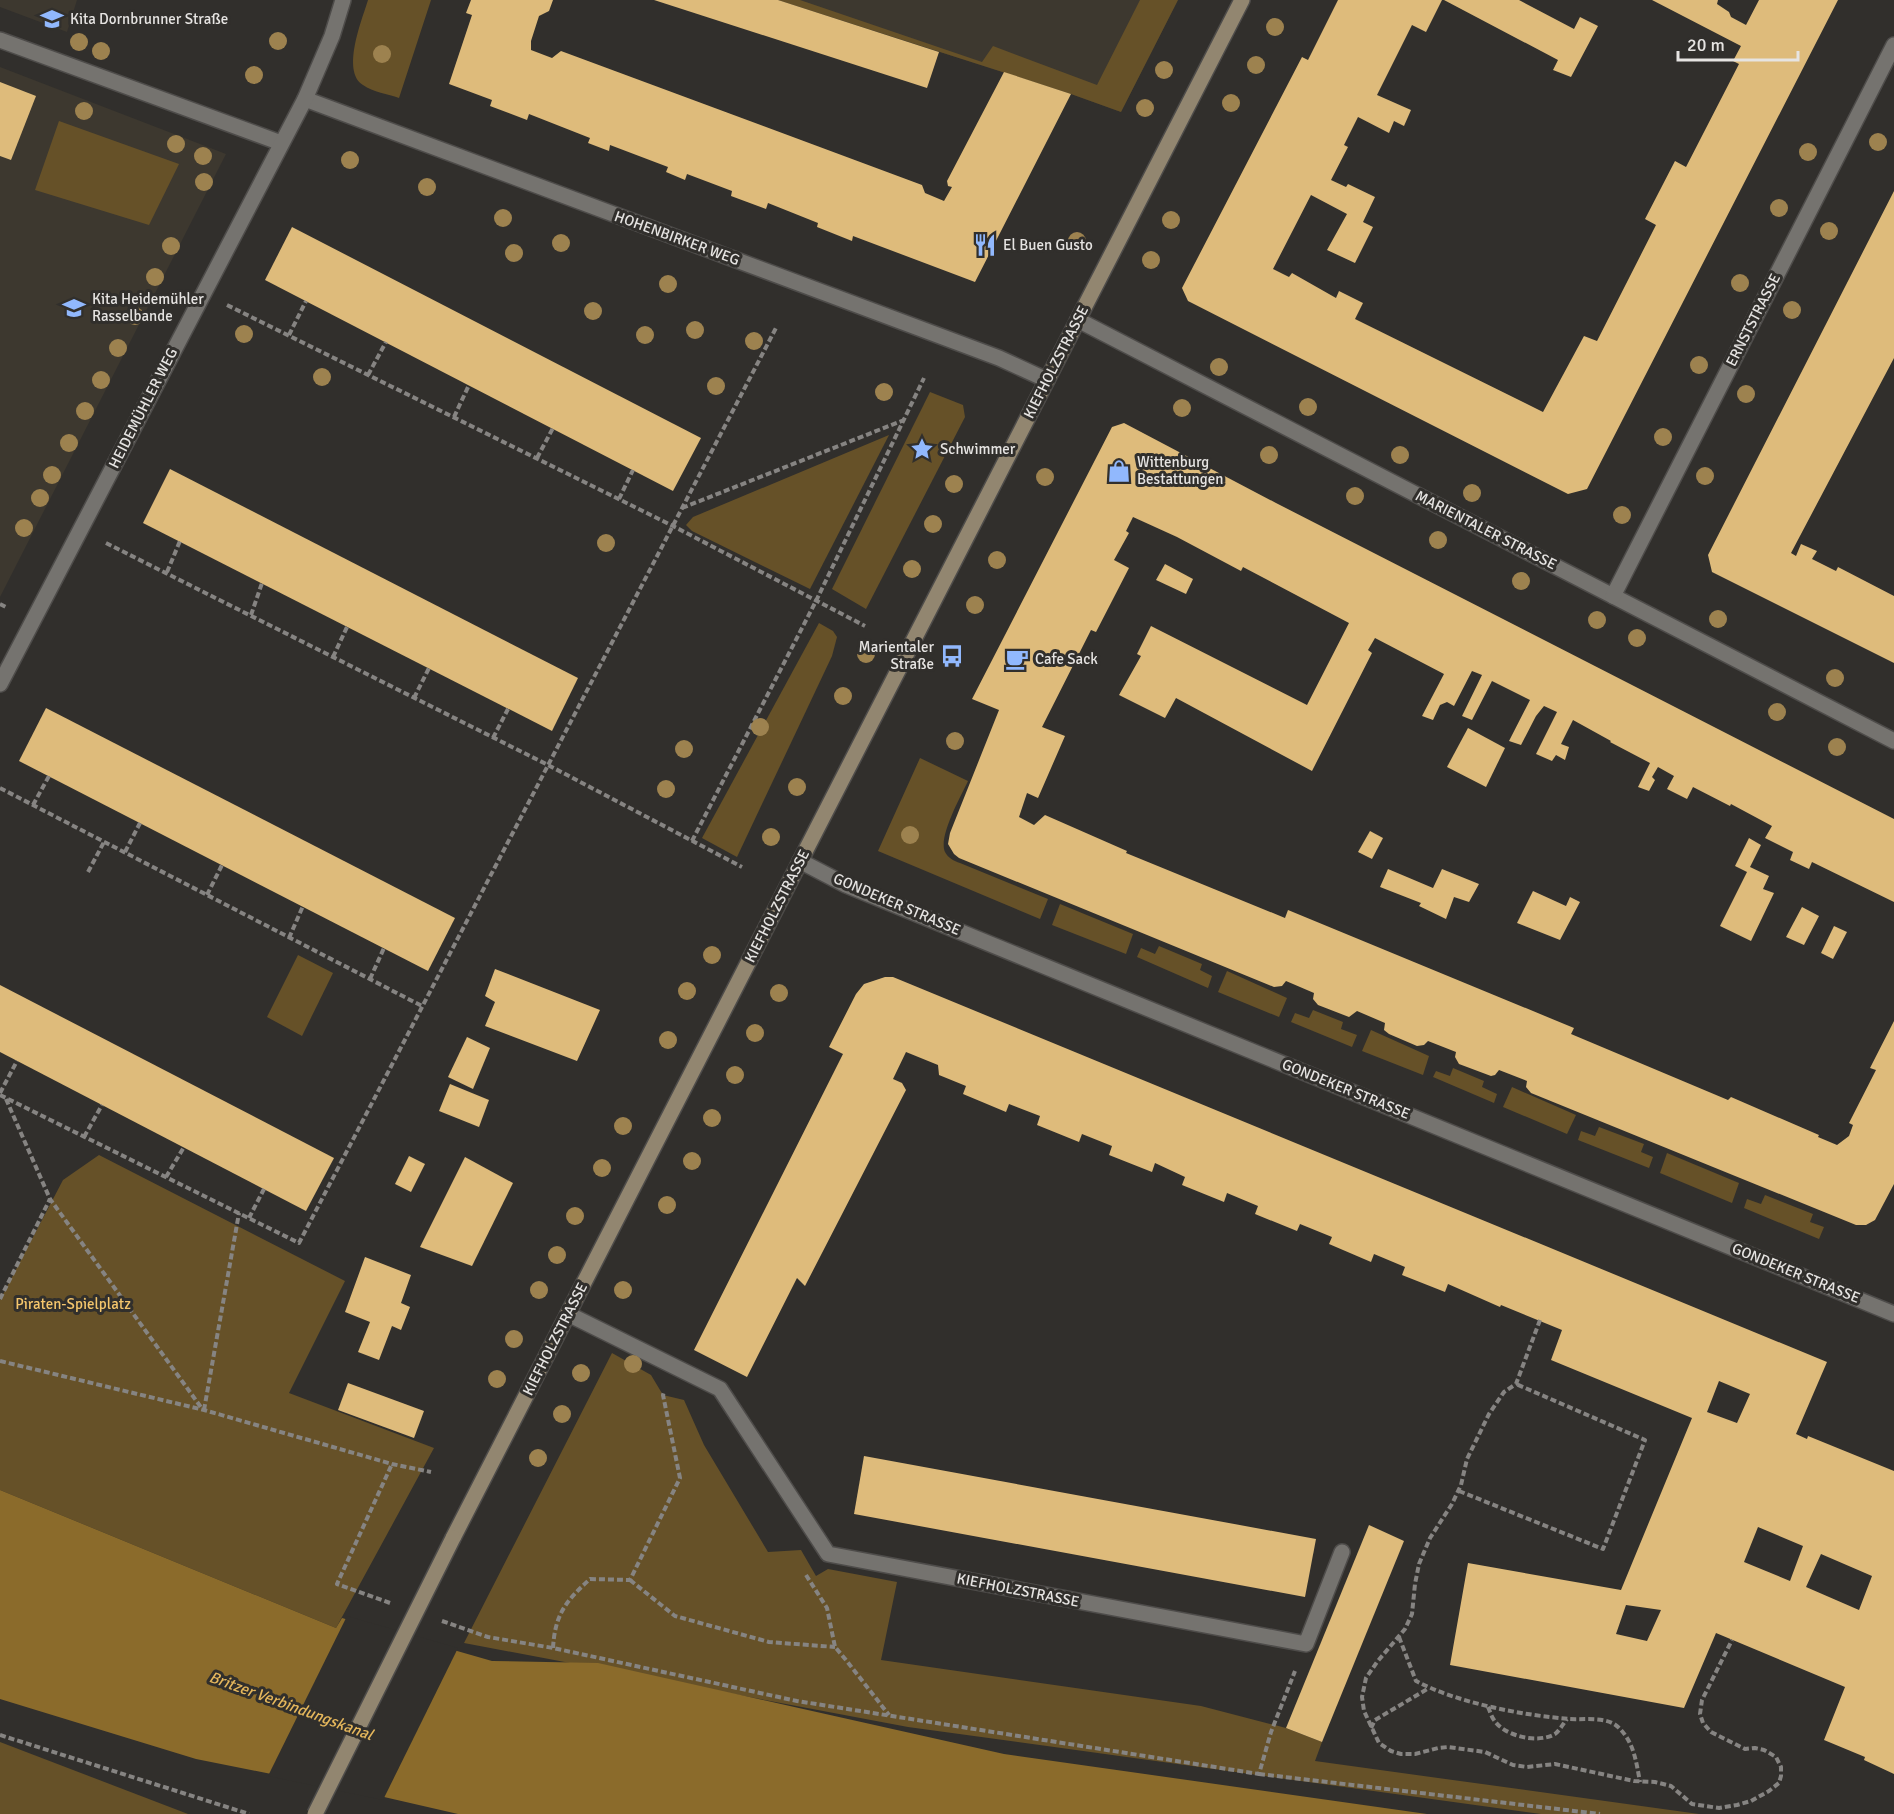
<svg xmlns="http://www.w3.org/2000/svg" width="1894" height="1814" viewBox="0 0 1894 1814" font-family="Signika,sans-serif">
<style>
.built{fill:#3d382f}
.green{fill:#665128}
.water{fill:#8b6b2b}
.pier{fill:#312f2c}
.building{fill:#debb7b;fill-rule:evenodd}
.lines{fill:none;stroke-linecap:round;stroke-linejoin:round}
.lane-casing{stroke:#4e4c4a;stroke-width:18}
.street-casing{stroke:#4e4c4a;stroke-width:18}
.secondary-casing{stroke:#4e4c4a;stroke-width:18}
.path{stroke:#868482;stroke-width:4;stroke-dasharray:6 3;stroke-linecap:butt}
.lane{stroke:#75736f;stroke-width:15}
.street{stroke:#75736f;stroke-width:15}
.secondary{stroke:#928670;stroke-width:15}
.secondary-bridge-casing{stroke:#4e4c4a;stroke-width:18;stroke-linecap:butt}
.secondary-bridge{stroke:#928670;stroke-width:15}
.tree{fill:#9d824f}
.labels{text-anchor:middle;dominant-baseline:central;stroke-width:6;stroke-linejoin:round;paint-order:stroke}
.poi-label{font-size:15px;fill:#e6e4e2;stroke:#312f2c;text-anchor:start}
.street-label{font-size:15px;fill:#e6e4e2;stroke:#312f2c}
.park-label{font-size:15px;fill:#f5c66c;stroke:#312f2c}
.water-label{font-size:16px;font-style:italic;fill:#e5b75c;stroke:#312f2c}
</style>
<rect width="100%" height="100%" fill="#312f2c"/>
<g class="built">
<path d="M0,0H77L67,32L0,7Z"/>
<path d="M778,0H1178L1121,112L1071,94Z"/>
<path d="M0,67L226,154L0,597Z"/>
</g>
<g class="green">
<path d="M368,0H431L399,98C388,94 373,92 363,85C341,71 362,20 368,0Z"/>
<path d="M778,0H800L982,62L993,46L1097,85L1140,0H1178L1121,112L1071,94Z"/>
<path d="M59,121L179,164L149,225L35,190Z"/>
<path d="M930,392L963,405L965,417L866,609L832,589Z"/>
<path d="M889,435L810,589L692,531L686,525L693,517Z"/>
<path d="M819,623L833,631L837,637L832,656L737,857L702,838Z"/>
<path d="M920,758L968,781C961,796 938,837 945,852C948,858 954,861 960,863L1048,899L1040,919L878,851Z"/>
<path d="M1060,904L1133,934L1126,954L1052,925Z"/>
<path d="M1159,946L1202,964L1200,970L1212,976L1208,988L1137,957L1141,948L1155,954Z"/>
<path d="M298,955L333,973L302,1036L267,1017Z"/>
<path d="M1227,971L1287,998L1279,1017L1218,992Z"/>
<path d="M1313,1010L1343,1022L1341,1029L1357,1035L1352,1047L1291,1022L1295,1013L1309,1018Z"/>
<path d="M1371,1030L1429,1056L1423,1075L1362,1051Z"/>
<path d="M1453,1068L1484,1081L1482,1087L1497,1094L1494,1103L1433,1077L1436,1071L1450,1076Z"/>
<path d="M1512,1087L1576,1115L1567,1134L1503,1107Z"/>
<path d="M1599,1127L1644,1144L1641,1152L1653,1157L1649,1168L1578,1140L1581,1131L1595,1136Z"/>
<path d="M1667,1153L1739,1183L1732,1203L1660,1173Z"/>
<path d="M99,1155L345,1281L289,1393L434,1448L336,1628L0,1490V1300L63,1180Z"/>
<path d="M1765,1195L1813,1214L1810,1222L1824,1227L1819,1239L1744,1208L1747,1199L1761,1204Z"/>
<path d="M612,1353L651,1375L663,1395L684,1400L704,1445L768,1552L801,1550L816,1576L828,1569L897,1582L881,1660L1201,1706L1286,1728L1322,1742L1315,1761L1699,1814H1541L908,1727L464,1643Z"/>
<path d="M0,1742L188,1814H0Z"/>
</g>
<path class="water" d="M0,1490L336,1628L342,1618L492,1661L598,1663L1004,1754L1427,1814H458L371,1794L196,1759L0,1699Z"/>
<path class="pier" d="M347,1616L458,1648L383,1800L268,1776Z"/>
<g class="building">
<path d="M471,0H553L549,11L539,16L531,41V50L552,58L561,51L922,185L925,193L944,201L952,187L948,186L947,181L1004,72L1071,94L975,282L853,236L852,241L817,227L818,223L768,203L766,209L731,196L732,191L687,174L685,180L666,172L668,167L610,145L609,151L588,143L590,138L529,114L527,120L490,106L492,100L449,84L472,15L466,13Z"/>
<path d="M654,0H778L939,52L927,88Z"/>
<path d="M1338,0H1442L1426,32L1412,25L1377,95L1411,110L1404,126L1394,121L1389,133L1358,117L1344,145L1348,147L1331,180L1346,187L1348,184L1375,197L1363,222L1373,227L1355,263L1327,250L1347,214L1311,195L1273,269L1289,277L1292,273L1336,298L1339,291L1363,303L1355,319L1543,412L1584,336L1597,341L1656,225L1645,219L1675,161L1686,167L1739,64L1733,61L1741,46L1652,0H1718L1717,4L1729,12L1731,17L1746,25L1759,0H1838L1587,489L1568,494L1188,301L1182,288L1302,57L1308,60Z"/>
<path d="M1444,0H1519L1574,29L1580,17L1598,26L1571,77L1553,70L1558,60Z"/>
<path d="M0,82L36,96L11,160L0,156Z"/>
<path d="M1894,191V358L1791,553L1796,556L1801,544L1817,551L1812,559L1836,571L1838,567L1894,596V663L1712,572L1708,555Z"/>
<path d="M292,227L701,438L673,491L265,280Z"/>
<path d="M1124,423L1276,503L1894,819V902L1812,862L1809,869L1790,860L1793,852L1765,838L1772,826L1731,804L1730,806L1693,787L1687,799L1667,789L1674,776L1658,767L1652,777L1655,780L1649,791L1638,787L1650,763L1610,742L1611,741L1573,720L1561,744L1569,747L1565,760L1556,755L1552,761L1536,754L1557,712L1544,706L1536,716L1521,745L1509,741L1530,700L1492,681L1472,720L1462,716L1482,675L1472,671L1454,706L1447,702L1440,705L1433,720L1422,716L1444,674L1375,638L1368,650L1372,653L1312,771L1176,698L1165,718L1119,695L1141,656L1137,654L1151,626L1307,705L1349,623L1243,567L1241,571L1177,537L1133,517L1126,531L1129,533L1114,560L1129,568L1096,632L1091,630L1042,727L1065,736L1038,798L1027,793L1019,817L1034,825L1045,815L1127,851L1126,853L1285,918L1288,910L1574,1028L1571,1034L1728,1100L1731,1097L1819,1135L1818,1137L1837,1145L1849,1136L1853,1125L1849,1123L1876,1070L1870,1068L1894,1021V1184L1875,1220L1866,1225H1856L1531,1093L1526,1087L1527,1081L1499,1070L1495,1075L1491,1076L1459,1064L1455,1057L1456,1052L1428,1041L1424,1045L1417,1046L1389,1034L1384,1030L1385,1023L1357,1011L1349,1017L1318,1005L1313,999L1314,993L1286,981L1282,986L1274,987L959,858L954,854L948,844L950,833L999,710L972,699L1112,427Z"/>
<path d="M170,469L578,678L552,731L143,523Z"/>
<path d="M1165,564L1193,579L1186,594L1156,580Z"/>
<path d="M46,708L455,918L428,971L19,761Z"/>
<path d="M1468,728L1505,748L1486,787L1447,767Z"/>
<path d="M1370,831L1383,838L1372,859L1358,852Z"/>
<path d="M1749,838L1761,845L1750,867L1769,876L1763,889L1774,893L1751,941L1720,926L1747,872L1735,866Z"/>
<path d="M1388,869L1433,888L1442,869L1479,884L1469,902L1454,897L1446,919L1419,906L1421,903L1380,887Z"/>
<path d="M1533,891L1566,906L1570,897L1580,902L1560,940L1517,923Z"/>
<path d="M1802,907L1819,916L1804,945L1786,937Z"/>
<path d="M1834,926L1847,932L1833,959L1821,953Z"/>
<path d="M495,969L600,1010L577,1061L485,1026L495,1002L485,996Z"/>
<path d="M885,977H893L1827,1362L1796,1434L1807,1439L1808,1436L1894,1471V1774L1864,1760L1865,1757L1824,1740L1845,1687L1716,1633L1684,1708L1450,1665L1468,1563L1621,1590L1692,1418L1551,1360L1562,1330L1501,1305L1500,1307L1448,1284L1445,1292L1402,1275L1405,1267L1374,1254L1371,1262L1329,1244L1332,1237L1300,1224L1297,1231L1255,1214L1258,1206L1227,1193L1224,1202L1182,1185L1185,1177L1155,1163L1152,1172L1109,1155L1112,1146L1082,1134L1079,1142L1037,1125L1040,1116L1009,1104L1006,1112L963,1094L966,1086L939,1075L938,1065L906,1052L893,1079L902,1083L906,1090L805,1286L797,1278L747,1377L694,1350L843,1054L829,1047L856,994L864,984ZM1719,1381L1750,1394L1737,1423L1707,1412ZM1758,1527L1803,1546L1790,1581L1744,1562ZM1821,1554L1872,1576L1859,1610L1806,1587ZM1626,1605L1661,1610L1647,1641L1616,1634Z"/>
<path d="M0,985L334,1158L306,1211L0,1052Z"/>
<path d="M467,1037L490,1048L473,1089L448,1077Z"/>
<path d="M450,1084L489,1100L479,1127L439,1111Z"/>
<path d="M409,1156L425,1164L411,1192L395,1184Z"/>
<path d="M465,1157L513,1183L472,1266L420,1247Z"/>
<path d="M365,1257L411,1275L401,1303L410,1307L401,1330L392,1326L379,1360L358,1352L370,1322L345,1312Z"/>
<path d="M348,1383L424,1411L414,1438L338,1410Z"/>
<path d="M864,1456L1316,1539L1305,1597L854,1514Z"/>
<path d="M1369,1525L1404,1541L1322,1742L1286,1728Z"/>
</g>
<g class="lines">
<g class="lane-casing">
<g id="lane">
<path d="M0,40L281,143"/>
<path d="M568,1314L720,1389L828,1554L1306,1644L1342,1552"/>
</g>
</g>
<g class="street-casing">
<g id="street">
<path d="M305,99L999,358L1047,380"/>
<path d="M1078,320L1894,741"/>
<path d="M1613,596L1894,45"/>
<path d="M0,684L305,99L332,36L343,0"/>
<path d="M800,861L846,885L1894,1314"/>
</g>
</g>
<g class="secondary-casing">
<path id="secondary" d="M453,1538L1242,0"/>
</g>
<g class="path">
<path d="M227,305L673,526L865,626"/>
<path d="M289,335L306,301"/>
<path d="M368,375L386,342"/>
<path d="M454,417L469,385"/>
<path d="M537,458L553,428"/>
<path d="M619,499L633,470"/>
<path d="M682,508L904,420"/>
<path d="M106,543L548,765L742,867"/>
<path d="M167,572L180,541"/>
<path d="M0,604L8,608"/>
<path d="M251,615L262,583"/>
<path d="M333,657L347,627"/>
<path d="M414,698L429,668"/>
<path d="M493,738L508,709"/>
<path d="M0,788L422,1006"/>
<path d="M33,805L49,776"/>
<path d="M692,841L816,601L924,378"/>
<path d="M125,852L140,823"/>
<path d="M88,872L104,842"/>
<path d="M207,895L222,865"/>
<path d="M289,938L303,906"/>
<path d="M370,979L384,948"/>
<path d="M0,1093L17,1061"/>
<path d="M0,1095L299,1243L777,326"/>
<path d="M6,1099L50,1199L203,1410"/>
<path d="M84,1137L102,1105"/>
<path d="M166,1177L184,1147"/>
<path d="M249,1218L264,1189"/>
<path d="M0,1299L50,1199"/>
<path d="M1540,1320L1516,1384L1504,1392L1489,1414L1467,1459L1461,1485L1452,1504L1430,1538L1419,1564L1415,1584L1412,1614L1405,1629L1377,1662L1366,1678L1362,1697L1364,1711L1379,1743L1391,1751L1401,1754H1415L1438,1748L1448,1747L1485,1752L1513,1765L1527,1767L1555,1764L1634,1781L1655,1782L1671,1786L1692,1804L1719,1808L1737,1805L1751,1801L1769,1791L1779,1783L1781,1776V1767L1776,1757L1764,1750L1755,1748L1745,1749L1711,1732L1703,1723L1700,1714L1702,1700L1732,1640"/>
<path d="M0,1361L204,1410L392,1464L431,1472"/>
<path d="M204,1410L239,1213"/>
<path d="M1459,1491L1603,1549L1645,1440L1516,1384"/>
<path d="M806,1575L827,1608L835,1647L846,1660L889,1715"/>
<path d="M630,1580L675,1616L769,1642L835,1647"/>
<path d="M390,1603L337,1584L392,1464"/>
<path d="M442,1621L488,1637L553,1648L797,1701L1259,1774L1271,1732L1295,1671"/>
<path d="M1399,1637L1416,1681C1458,1703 1521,1715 1569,1719C1583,1720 1607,1716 1618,1727C1634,1742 1636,1761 1640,1782"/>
<path d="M553,1648C555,1614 566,1601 590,1579L630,1580L680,1478L663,1395L664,1392"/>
<path d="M1488,1707C1490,1711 1491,1716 1494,1720C1504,1736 1538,1744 1555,1734C1560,1730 1563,1724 1567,1719"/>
<path d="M1371,1728L1375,1720L1429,1688"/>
<path d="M0,1735L249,1814"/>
<path d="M1259,1774L1600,1814"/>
</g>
<use href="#lane" class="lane"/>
<use href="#street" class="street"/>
<use href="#secondary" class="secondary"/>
<g class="secondary-bridge-casing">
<path id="secondary-bridge" d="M315,1814L453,1538"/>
</g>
<use href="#secondary-bridge" class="secondary-bridge"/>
</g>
<g class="tree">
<circle cx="1275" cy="27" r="9"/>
<circle cx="278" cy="41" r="9"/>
<circle cx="79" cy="42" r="9"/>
<circle cx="101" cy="51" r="9"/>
<circle cx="382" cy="54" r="9"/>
<circle cx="1256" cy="65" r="9"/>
<circle cx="1164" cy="70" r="9"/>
<circle cx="254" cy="75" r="9"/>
<circle cx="1231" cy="103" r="9"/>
<circle cx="1145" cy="108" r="9"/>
<circle cx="84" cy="111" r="9"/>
<circle cx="1878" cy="142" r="9"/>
<circle cx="176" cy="144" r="9"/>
<circle cx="1808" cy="152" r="9"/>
<circle cx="203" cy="156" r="9"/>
<circle cx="350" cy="160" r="9"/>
<circle cx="204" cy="182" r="9"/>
<circle cx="427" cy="187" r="9"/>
<circle cx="1779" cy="208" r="9"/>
<circle cx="503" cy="218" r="9"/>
<circle cx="1171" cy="220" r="9"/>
<circle cx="1829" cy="231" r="9"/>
<circle cx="1077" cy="241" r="9"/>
<circle cx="561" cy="243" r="9"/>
<circle cx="171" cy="246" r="9"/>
<circle cx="514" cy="253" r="9"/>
<circle cx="1151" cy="260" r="9"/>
<circle cx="155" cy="277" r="9"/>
<circle cx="1740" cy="283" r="9"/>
<circle cx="668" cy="284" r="9"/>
<circle cx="1792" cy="310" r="9"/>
<circle cx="593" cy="311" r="9"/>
<circle cx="135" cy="316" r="9"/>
<circle cx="695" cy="330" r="9"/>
<circle cx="244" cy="334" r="9"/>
<circle cx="645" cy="335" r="9"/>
<circle cx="754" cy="341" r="9"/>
<circle cx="118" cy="348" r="9"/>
<circle cx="1699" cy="365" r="9"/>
<circle cx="1219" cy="367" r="9"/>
<circle cx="322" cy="377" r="9"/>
<circle cx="101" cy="380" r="9"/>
<circle cx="716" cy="386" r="9"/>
<circle cx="884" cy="392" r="9"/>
<circle cx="1746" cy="394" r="9"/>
<circle cx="1308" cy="407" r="9"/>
<circle cx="1182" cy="408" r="9"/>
<circle cx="85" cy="411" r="9"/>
<circle cx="1663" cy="437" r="9"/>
<circle cx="69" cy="443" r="9"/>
<circle cx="1269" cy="455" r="9"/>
<circle cx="1400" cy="455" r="9"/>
<circle cx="52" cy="475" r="9"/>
<circle cx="1705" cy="476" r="9"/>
<circle cx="1045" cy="477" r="9"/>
<circle cx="954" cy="484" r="9"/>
<circle cx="1472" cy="493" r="9"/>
<circle cx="1355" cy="496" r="9"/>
<circle cx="40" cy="498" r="9"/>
<circle cx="1622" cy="515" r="9"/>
<circle cx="933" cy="524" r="9"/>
<circle cx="24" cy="528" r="9"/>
<circle cx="1438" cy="540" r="9"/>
<circle cx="606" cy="543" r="9"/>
<circle cx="997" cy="560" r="9"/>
<circle cx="912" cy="569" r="9"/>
<circle cx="1521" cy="581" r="9"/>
<circle cx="975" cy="605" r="9"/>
<circle cx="1718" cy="619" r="9"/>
<circle cx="1597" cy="620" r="9"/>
<circle cx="1637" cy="638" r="9"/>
<circle cx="866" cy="654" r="9"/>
<circle cx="1835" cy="678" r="9"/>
<circle cx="843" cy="696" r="9"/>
<circle cx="1777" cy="712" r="9"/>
<circle cx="760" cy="727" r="9"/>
<circle cx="955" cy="741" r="9"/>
<circle cx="1837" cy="747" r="9"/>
<circle cx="684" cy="749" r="9"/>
<circle cx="797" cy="787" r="9"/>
<circle cx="666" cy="789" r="9"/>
<circle cx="910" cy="835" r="9"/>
<circle cx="771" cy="837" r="9"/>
<circle cx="712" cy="955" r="9"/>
<circle cx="687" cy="991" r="9"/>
<circle cx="779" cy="993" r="9"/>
<circle cx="755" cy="1033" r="9"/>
<circle cx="668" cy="1040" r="9"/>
<circle cx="735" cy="1075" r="9"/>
<circle cx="712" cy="1118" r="9"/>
<circle cx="623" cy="1126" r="9"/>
<circle cx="692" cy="1161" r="9"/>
<circle cx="602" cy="1168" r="9"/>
<circle cx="667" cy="1205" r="9"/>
<circle cx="575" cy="1216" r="9"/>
<circle cx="557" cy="1255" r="9"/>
<circle cx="539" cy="1290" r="9"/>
<circle cx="623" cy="1290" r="9"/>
<circle cx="514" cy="1339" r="9"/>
<circle cx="633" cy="1364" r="9"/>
<circle cx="581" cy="1373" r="9"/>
<circle cx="497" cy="1379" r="9"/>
<circle cx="562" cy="1414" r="9"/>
<circle cx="538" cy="1458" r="9"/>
</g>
<defs>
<g id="school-bare" transform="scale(1.8)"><path d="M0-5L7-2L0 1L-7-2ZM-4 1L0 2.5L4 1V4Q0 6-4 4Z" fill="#91b8fd" stroke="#312f2c" stroke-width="2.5" paint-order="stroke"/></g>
<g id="restaurant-bare" transform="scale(1.8)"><path d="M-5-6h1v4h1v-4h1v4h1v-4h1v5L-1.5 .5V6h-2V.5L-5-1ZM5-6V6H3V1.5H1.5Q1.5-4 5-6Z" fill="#91b8fd" stroke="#312f2c" stroke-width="2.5" paint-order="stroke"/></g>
<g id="sight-bare" transform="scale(1.8)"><path d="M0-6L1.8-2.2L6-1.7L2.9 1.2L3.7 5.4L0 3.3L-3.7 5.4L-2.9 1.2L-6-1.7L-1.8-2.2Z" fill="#91b8fd" stroke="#312f2c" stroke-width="2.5" paint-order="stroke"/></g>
<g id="shop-bare" transform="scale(1.8)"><path d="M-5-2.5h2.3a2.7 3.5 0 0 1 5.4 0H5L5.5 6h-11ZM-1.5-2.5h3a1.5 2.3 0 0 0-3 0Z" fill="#91b8fd" stroke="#312f2c" stroke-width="2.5" paint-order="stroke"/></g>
<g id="bus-bare" transform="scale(1.8)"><path d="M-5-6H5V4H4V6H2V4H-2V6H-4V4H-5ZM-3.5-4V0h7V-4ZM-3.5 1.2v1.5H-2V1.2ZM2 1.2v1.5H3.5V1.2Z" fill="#91b8fd" stroke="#312f2c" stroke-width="2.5" paint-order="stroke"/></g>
<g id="cafe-bare" transform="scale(1.8)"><path d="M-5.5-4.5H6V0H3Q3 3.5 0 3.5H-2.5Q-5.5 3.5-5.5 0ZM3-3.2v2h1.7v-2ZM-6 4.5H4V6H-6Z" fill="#91b8fd" stroke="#312f2c" stroke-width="2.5" paint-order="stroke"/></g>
</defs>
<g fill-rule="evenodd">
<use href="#school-bare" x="52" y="19"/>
<use href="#restaurant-bare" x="985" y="245"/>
<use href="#school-bare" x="74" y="308"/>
<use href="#sight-bare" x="922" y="449"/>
<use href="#shop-bare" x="1119" y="471"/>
<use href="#bus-bare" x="952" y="656"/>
<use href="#cafe-bare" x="1017" y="659"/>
</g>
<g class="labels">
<g class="poi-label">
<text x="70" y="19">Kita Dornbrunner Straße</text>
<text x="1003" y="245">El Buen Gusto</text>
<text x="92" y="299">Kita Heidemühler<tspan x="92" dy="17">Rasselbande</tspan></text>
<text x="940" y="449">Schwimmer</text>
<text x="1137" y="462">Wittenburg<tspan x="1137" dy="17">Bestattungen</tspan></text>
<text x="934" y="647" text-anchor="end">Marientaler<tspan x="934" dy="17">Straße</tspan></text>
<text x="1035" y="659">Cafe Sack</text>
</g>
<g class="street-label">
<text transform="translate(677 238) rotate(20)">HOHENBIRKER WEG</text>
<text transform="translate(1753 320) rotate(-63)">ERNSTSTRASSE</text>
<text transform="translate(1056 362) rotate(-63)">KIEFHOLZSTRASSE</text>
<text transform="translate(143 408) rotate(-63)">HEIDEMÜHLER WEG</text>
<text transform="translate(1486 530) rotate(27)">MARIENTALER STRASSE</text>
<text transform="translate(897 904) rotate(23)">GONDEKER STRASSE</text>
<text transform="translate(777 906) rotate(-63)">KIEFHOLZSTRASSE</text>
<text transform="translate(1346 1089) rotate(22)">GONDEKER STRASSE</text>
<text transform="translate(1796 1273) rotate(22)">GONDEKER STRASSE</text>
<text transform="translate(555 1339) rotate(-63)">KIEFHOLZSTRASSE</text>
<text transform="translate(1018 1590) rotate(11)">KIEFHOLZSTRASSE</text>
</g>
<g class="park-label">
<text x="73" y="1304">Piraten-Spielplatz</text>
</g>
<g class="water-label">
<text transform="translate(291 1706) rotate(20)">Britzer Verbindungskanal</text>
</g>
</g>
<path d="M1678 51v9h120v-9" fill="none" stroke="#e6e4e2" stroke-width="3"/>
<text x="1687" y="51" font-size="18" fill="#e6e4e2" stroke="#312f2c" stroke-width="4.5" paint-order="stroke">20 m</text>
</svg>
